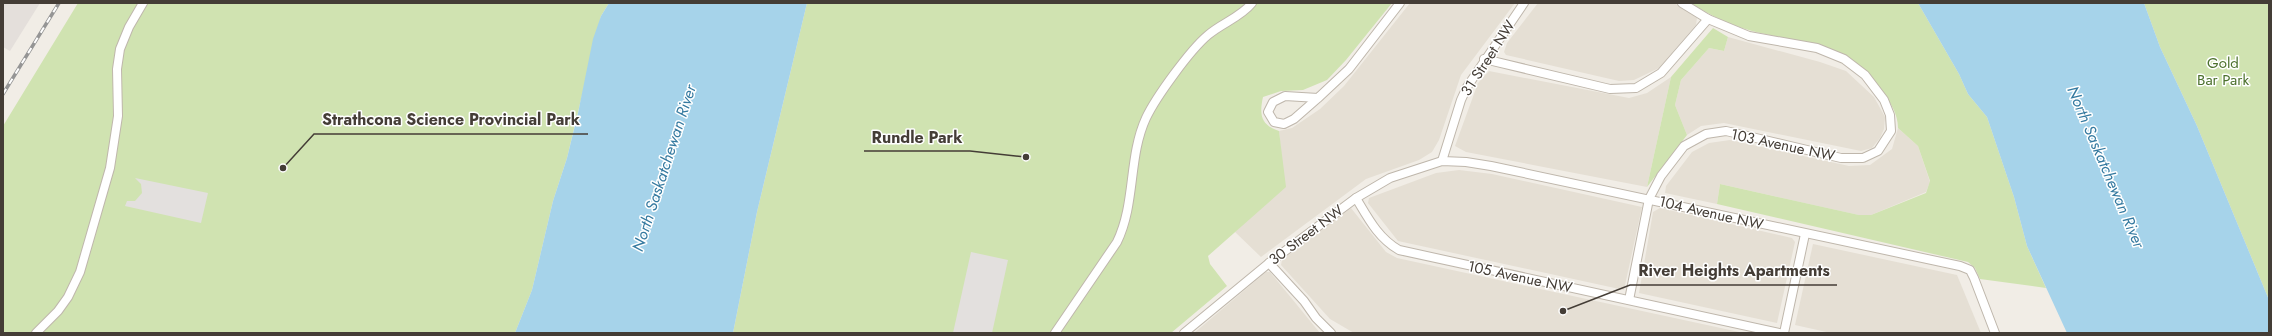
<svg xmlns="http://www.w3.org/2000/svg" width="2272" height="336" viewBox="0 0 2272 336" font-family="Jost,sans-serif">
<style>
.residential{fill:#e5dfd4}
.industrial{fill:#e4dfdb}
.green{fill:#d0e3b1}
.parking{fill:#e3e0de}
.water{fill:#a6d3ea}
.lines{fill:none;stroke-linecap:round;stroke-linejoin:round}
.minor-casing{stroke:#bfb7ac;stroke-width:10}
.minor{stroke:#fff;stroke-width:8}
.rail-casing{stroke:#959595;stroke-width:3.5}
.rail{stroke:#fff;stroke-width:2;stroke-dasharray:6;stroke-linecap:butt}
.labels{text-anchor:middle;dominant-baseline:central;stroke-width:3;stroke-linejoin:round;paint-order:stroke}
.street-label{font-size:15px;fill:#443d36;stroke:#fff}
.park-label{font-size:15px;fill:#4c712d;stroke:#fff}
.water-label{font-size:16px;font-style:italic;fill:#357aa0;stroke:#fff}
.leader{fill:none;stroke:#443d36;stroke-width:1.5}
.callout-dot{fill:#443d36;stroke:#fff;stroke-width:1.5}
.callout-label{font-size:16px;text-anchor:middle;font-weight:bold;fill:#443d36;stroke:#fff;stroke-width:3;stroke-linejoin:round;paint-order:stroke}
</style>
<rect width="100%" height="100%" fill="#f1ede6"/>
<g class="residential">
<path d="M1410,3H1515L1461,75L1439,140L1432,152L1419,160L1366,179L1261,257L1235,232L1284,184L1279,131L1292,128L1320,109L1344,86Z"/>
<path d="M1538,3H1670L1676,4L1697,18L1696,25L1659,68L1634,80L1619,81L1506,55L1504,52L1507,43Z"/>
<path d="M1728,37L1820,62L1846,71L1874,97L1885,117L1884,129L1880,138L1872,148L1861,151L1724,123L1701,126L1687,135L1675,105L1681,80L1709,48L1724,51Z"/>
<path d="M1489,71L1629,98L1647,93L1671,77L1647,187L1466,152L1455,146L1478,83Z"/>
<path d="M1898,128L1918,146L1930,182L1926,192L1871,215H1859L1720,184L1717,204L1665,193L1666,186L1692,152L1709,143L1730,140L1849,166L1870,165L1892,149Z"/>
<path d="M1459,170L1492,174L1642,207L1624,290L1398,241L1368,203L1369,198L1436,173Z"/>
<path d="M1351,208L1386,252L1397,258L1744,333H1354L1330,319L1281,265L1282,260Z"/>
<path d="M1660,208L1792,238L1795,242L1777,323L1639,293L1653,212Z"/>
<path d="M1813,244L1957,275L1981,333H1831L1795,325Z"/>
<path d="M1266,272H1270L1320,333H1194Z"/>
</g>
<path class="industrial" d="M3,3H40L10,51L3,47Z"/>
<g class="green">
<path d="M78,3H609L601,16L567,158L553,201L532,290L515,333H3V126Z"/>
<path d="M807,3H1392L1346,60L1327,80L1303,90L1281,91L1263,97C1259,115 1261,125 1279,131L1286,187L1208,256L1210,264L1227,286L1171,333H733L757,212Z"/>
<path d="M1691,3H1918L1959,74L1968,94L1987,117L2014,197L2027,246L2046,288L1980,279L1975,268L1968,262L1717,204L1720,184L1859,215H1871L1926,193L1930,181L1918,146L1898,128C1898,114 1890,101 1881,90C1842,38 1808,45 1752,31C1730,25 1709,15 1691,3Z"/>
<path d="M2144,3H2269V300L2197,126L2160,47Z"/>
<path d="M1713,28L1728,37L1724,51L1709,48L1681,80L1675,105L1687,135L1647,187L1671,77Z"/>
</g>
<g class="parking">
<path d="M135,178L208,193L201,223L125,206L127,201H135L142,193L141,184Z"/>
<path d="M971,252L1008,260L992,333H953Z"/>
</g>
<g class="water">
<path d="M609,3H807L757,212L733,333H515L532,290L553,201L567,158L578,113L593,39L601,16Z"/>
<path d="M1918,3H2144L2160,47L2197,126L2269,300V333H2067L2027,246L2014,197L1987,117L1968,94L1959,74Z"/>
</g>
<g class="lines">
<g class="minor-casing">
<g id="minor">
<path d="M1484,59L1610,89L1636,88L1661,73L1708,19"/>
<path d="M1318,98L1285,96L1273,102L1268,112L1274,122L1284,124L1294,119L1318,98L1349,69L1400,3"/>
<path d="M1442,161L1461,100L1467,87L1524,3"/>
<path d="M1356,198C1368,218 1378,238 1399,250L1779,333"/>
<path d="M1269,263L1304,301L1316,318L1331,333"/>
<path d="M1629,300L1649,199L1661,176L1684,146L1706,134L1726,131L1841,158H1863L1878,151L1891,131L1890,115L1884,100L1865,75L1844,59L1817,48L1749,36L1708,19L1682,3"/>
<path d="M36,333L58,311L68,297L80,272L110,168L118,116L117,69L120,49L129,27L143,3"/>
<path d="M1055,333L1117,242C1136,203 1128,157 1146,118C1156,97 1190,50 1208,35C1222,23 1241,17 1252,3"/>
<path d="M1184,333L1269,263L1356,198L1390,178L1442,161L1466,162L1491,166L1960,266L1970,270L1974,278L1995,333"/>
<path d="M1784,333L1805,234"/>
</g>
</g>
<use href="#minor" class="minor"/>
<g class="rail-casing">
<path id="rail" d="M3,94L59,3"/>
</g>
<use href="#rail" class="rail"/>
</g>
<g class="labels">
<g class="street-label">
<text transform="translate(1488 58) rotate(-57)">31 Street NW</text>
<text transform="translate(1783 145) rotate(12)">103 Avenue NW</text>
<text transform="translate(1711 213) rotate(13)">104 Avenue NW</text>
<text transform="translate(1306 235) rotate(-37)">30 Street NW</text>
<text transform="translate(1520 277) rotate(12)">105 Avenue NW</text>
</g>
<g class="park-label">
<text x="2223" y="63">Gold<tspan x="2223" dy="17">Bar Park</tspan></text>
</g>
<g class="water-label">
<text transform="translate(2106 167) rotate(67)">North Saskatchewan River</text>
<text transform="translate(664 168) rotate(-72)">North Saskatchewan River</text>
</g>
</g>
<path class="leader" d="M283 168L314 134H588M1026 157L970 151H864M1563 311L1630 285H1837"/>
<g class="callout-dot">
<circle cx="283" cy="168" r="4"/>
<circle cx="1026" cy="157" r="4"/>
<circle cx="1563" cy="311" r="4"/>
</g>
<g class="callout-label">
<text x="451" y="125">Strathcona Science Provincial Park</text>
<text x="917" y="143">Rundle Park</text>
<text x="1734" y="276">River Heights Apartments</text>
</g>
<rect width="2272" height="336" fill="none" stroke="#443d36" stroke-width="8"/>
</svg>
